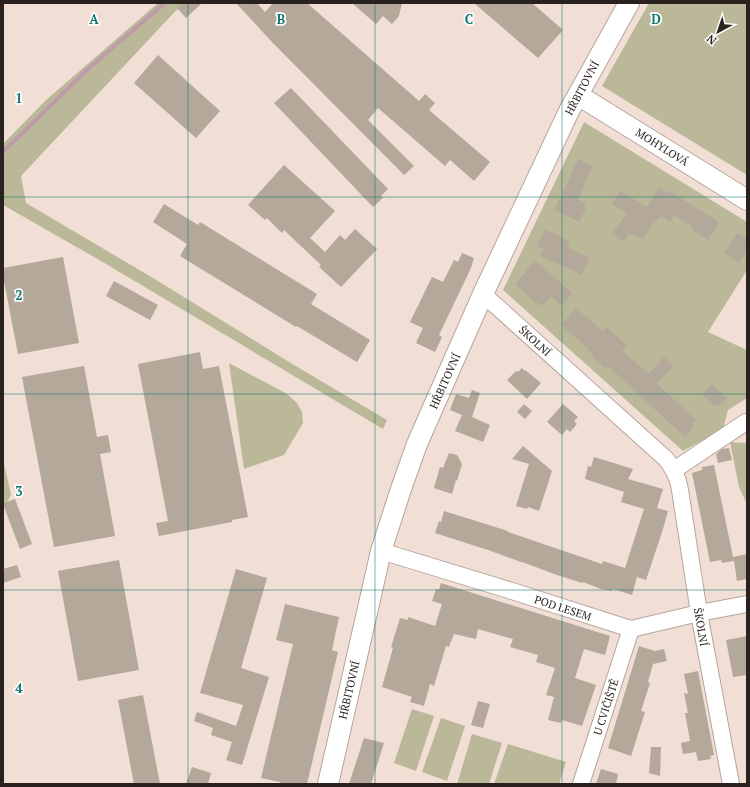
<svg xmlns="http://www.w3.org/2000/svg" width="750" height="787" viewBox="0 0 750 787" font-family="'PT Serif',serif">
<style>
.green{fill:#bbb899}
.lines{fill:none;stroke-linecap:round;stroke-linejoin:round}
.stream{stroke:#be9ca7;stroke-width:4}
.building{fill:#b3a899}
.minor-casing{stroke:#b7a59c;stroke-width:18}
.tertiary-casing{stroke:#b7a59c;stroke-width:22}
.minor{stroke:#fff;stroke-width:16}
.tertiary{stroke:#fff;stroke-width:20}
.grid{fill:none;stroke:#0f766e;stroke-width:1;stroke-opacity:0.55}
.labels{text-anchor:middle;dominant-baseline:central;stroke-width:3.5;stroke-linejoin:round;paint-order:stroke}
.street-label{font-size:11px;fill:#29221e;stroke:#fff}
.grid-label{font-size:13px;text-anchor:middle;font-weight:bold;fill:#0f766e;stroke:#fff;stroke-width:3.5;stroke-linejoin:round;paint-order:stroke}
</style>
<rect width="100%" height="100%" fill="#f1ded4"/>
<g class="green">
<path d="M158,3H183L21,176L26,203L153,278L294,365L387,420L383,429L101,261L3,205V144L45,101Z"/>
<path d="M649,3H747V175L602,86Z"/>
<path d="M584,122L747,222V270L708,332L747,350V398L728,410L723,429L683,451L503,290Z"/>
<path d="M229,363L287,394L297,403L302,412L303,423L284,455L244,469Z"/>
<path d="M730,442L747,443V504L739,487Z"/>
<path d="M3,460L11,494L8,501L3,503Z"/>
<path d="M412,709L434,716L416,771L394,763Z"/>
<path d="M441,718L465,726L447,781L422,772Z"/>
<path d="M472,734L502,743L489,784H457Z"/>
<path d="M508,744L566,762L559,784H494Z"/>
</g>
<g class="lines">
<path class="stream" d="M3,152L88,69L165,3"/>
</g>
<g class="building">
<path d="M183,3H202L186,18L177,8Z"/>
<path d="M236,3H257L265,12L273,3H307L419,101L425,94L435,103L429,110L490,162L474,181L450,160L445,166L378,108L368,120L414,166L404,175L271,41Z"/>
<path d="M352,3H402L399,16L392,24L383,16L376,24Z"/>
<path d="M474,3H532L563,30L538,58Z"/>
<path d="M158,55L220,111L196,138L134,83Z"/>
<path d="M291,88L388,189L381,196L383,198L373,207L274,103Z"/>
<path d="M578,159L593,166L578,199L586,204L584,207L586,208L579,222L554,210L571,176H570Z"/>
<path d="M284,165L335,211L310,238L325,252L340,235L345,240L355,229L377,249L341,287L319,267L321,265L284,230L282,233L267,218L265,220L248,205Z"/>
<path d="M659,187L670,194L671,192L719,222L708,240L692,230L693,227L674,215L670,222L661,216L653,224L643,238H640L629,234L624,242L612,233L627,213L612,204L620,191L647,207Z"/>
<path d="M164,204L198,225L200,222L317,294L311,304L370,340L357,362L297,326L296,327L180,256L187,244L153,222Z"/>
<path d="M545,229L570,242L567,247L590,258L582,275L539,255L544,250L537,246Z"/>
<path d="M737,233L747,239V251L739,263L724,253Z"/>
<path d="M462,253L474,258L471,268L439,335L442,337L435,352L416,343L423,328L410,322L432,277L443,282L454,260L458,262Z"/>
<path d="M63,257L79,343L18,354L3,276V268Z"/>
<path d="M535,260L572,293L561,306L551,296L542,306L537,302L536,303L515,284L527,271L526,270Z"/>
<path d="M114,281L158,305L150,320L106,296Z"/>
<path d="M576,308L603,331L607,327L617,336L627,346L622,351L649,374L664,357L673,366L657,384L696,420L692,425L694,427L685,437L608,366L606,369L598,362L593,357H594L591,354H592L587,349L588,348L561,325Z"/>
<path d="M200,352L203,369L219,366L248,517L232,520V522L159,536L156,523L168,521L138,364Z"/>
<path d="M84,366L97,437L108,435L111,452L100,454L115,536L54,547L22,377Z"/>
<path d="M522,368L525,371V370L541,383L527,399L507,380L516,371L518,372Z"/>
<path d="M712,384L727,398L719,406L717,404L715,406L702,395Z"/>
<path d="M472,390L480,393L472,417L490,425L483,442L455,431L462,415L450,410L456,394L469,398Z"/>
<path d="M524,404L532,411L525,419L517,412Z"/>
<path d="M563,404L578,417L574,421L577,424L570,432L567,429L562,435L547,422Z"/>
<path d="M523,446L552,471L539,511L528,507L527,509L516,506L529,464L512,459Z"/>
<path d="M729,448L732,460L718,463L716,454L722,449Z"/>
<path d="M449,453L457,455L462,464L457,481L456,480L452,494L434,488L440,467L443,468Z"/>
<path d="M594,457L633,469L628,479L663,489L657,508L668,511L663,529L646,580L637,577L632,595L613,589L612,591L601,589L583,582L582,583L554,574L533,566L522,562H521L488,550L435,533L439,521L441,522L444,511L508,531V532L602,564L603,561L625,568L644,509L621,502L624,492L585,479L588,466L591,467Z"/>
<path d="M714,465L733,557L747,554V579L737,581L734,561L722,563L721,560L710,562L692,473L702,470V467Z"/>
<path d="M15,499L32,544L20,549L3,504V503Z"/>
<path d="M119,560L139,670L78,681L58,571Z"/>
<path d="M17,565L21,577L3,583V569Z"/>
<path d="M236,569L267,578L241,668L269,677L242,765L226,760L232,742L211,735L213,728L194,721L197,712L236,726L243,705L200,693Z"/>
<path d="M441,583L610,636L605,655L584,649L575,678L596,685L582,726L562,720L561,723L548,720L554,697L546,695L555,668L536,662L538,655L510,647L513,639L478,629L476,639L454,634L449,647L446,646L434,686L430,684L424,706L410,702L412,697L382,687L393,648L391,647L400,618L408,620V617L435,626L442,604L432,601L436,589L439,590Z"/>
<path d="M285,604L339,617L332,650L338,652L307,784H280V782L261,778L293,644L276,640Z"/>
<path d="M747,636V675L733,677L726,640Z"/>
<path d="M639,646L655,651L664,649L667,661L653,664L648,682L650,683L641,711L645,712L631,756L608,748Z"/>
<path d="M698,671L714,755L710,756L711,759L698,761L696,752L683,754L681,743L690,741L685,713H688L684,693L688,694L684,674Z"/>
<path d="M143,695L160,784H134L118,700Z"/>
<path d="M478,701L490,704L483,728L471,725Z"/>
<path d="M364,738L384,743L371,784H349Z"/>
<path d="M651,747H661L660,776L649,773Z"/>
<path d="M192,767L211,773L208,784H186Z"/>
<path d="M601,769L618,774L616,784H596Z"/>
</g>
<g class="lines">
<g class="minor-casing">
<g id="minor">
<path d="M483,294L666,459C674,470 678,477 680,490L699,613L731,784"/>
<path d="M674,470L746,422"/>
<path d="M381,551L512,591L631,629L699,613L747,604"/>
<path d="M581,784L631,629"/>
</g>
</g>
<g class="tertiary-casing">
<g id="tertiary">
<path d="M578,95L747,200"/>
<path d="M328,784L381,551L401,489L417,444L483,294L569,111L629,3"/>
</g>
</g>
<use href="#minor" class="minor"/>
<use href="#tertiary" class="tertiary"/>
</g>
<path class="grid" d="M188,3V784M375,3V784M562,3V784M3,197H747M3,394H747M3,590H747"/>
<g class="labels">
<g class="street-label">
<text transform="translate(582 88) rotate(-62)">HŘBITOVNÍ</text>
<text transform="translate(662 147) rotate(32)">MOHYLOVÁ</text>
<text transform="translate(535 341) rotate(42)">ŠKOLNÍ</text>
<text transform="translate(445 381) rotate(-66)">HŘBITOVNÍ</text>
<text transform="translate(563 608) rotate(18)">POD LESEM</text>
<text transform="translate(701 627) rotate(80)">ŠKOLNÍ</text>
<text transform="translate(349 690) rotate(-77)">HŘBITOVNÍ</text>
<text transform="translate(606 707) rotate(-72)">U CVIČIŠTĚ</text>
</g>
</g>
<g class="grid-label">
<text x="94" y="24">A</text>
<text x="281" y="24">B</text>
<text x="469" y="24">C</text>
<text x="656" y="24">D</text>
<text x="19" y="103">1</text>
<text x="19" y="300">2</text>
<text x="19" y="496">3</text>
<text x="19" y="693">4</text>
</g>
<rect width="750" height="787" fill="none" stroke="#29221e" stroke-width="8"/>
<g transform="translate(718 32) rotate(220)" stroke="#ffffff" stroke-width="3" paint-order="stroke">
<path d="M0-3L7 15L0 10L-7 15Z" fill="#29221e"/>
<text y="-6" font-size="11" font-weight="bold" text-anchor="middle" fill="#29221e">N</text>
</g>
</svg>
